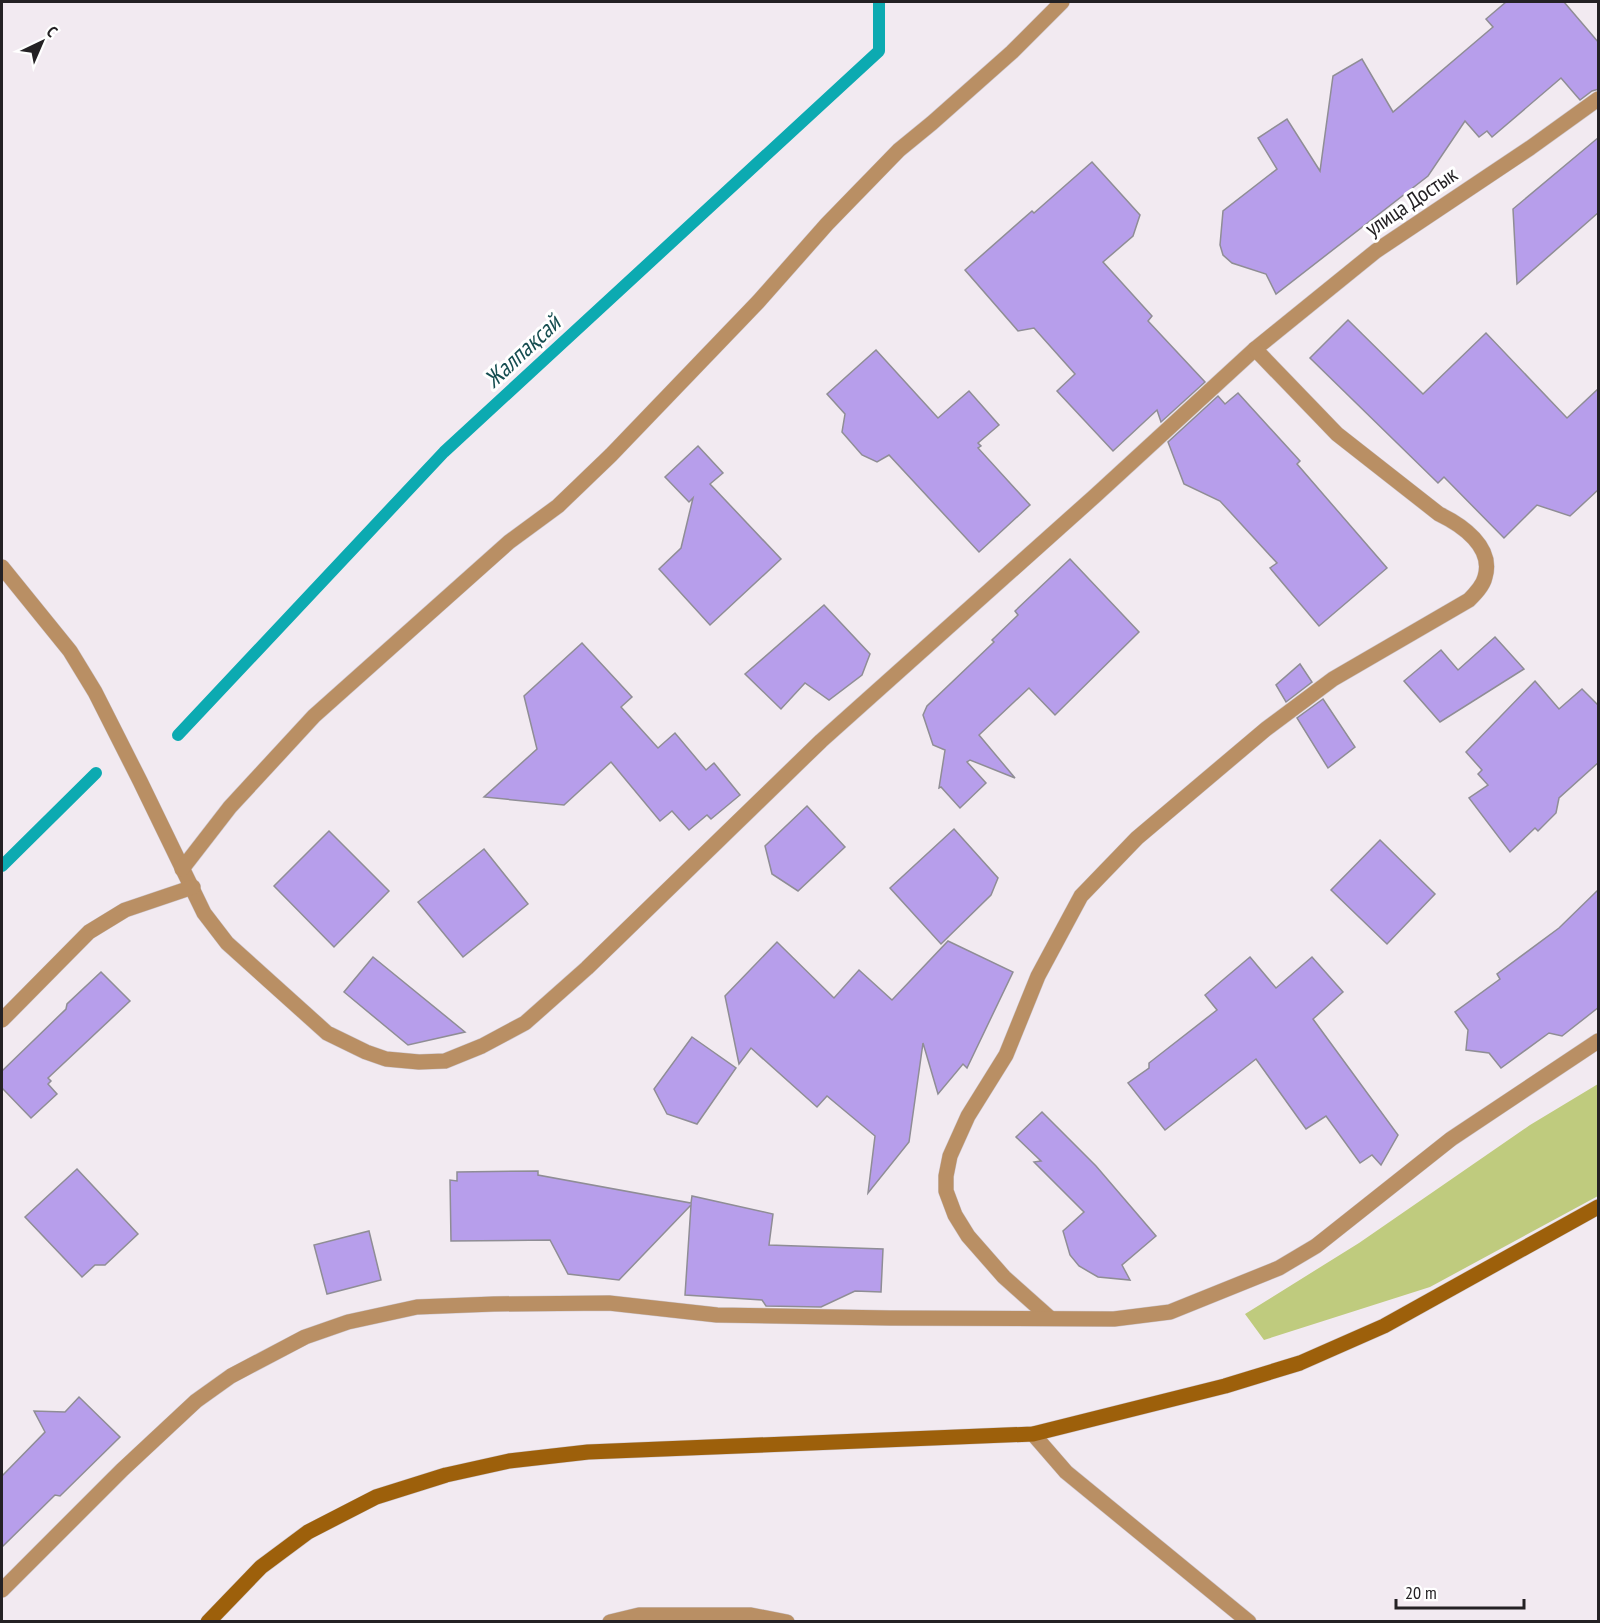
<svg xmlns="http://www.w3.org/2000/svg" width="1600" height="1623" viewBox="0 0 1600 1623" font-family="'PT Sans Narrow',sans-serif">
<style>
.green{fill:#bfcb7e}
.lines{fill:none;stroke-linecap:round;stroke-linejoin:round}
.stream{stroke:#0caab1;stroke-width:12}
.building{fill:#b79eeb;stroke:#8f8d95;stroke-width:1.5}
.street-casing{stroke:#cdc6cc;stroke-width:16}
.secondary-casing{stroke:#cdc6cc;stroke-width:16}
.street{stroke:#b98f64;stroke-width:15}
.secondary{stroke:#9d600b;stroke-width:15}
.labels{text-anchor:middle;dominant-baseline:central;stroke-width:6;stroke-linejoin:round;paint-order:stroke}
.street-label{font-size:22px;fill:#242124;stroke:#fff}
.water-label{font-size:24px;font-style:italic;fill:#154d50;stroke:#fff}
</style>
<rect width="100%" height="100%" fill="#f2eaf1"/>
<path class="green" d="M1598,1084V1196L1430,1287L1264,1340L1245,1314L1359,1243L1530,1125Z"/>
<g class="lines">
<g class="stream">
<path d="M178,735L444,452L879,51V2"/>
<path d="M2,866L96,773"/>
</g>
</g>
<g class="building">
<path d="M1506,2H1564L1599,43V89L1592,91L1580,100L1561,78L1492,137L1487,131L1479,137L1465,121L1428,176L1276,294L1266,274L1232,263L1223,255L1220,245L1223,211L1277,169L1258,138L1287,119L1320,171L1333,76L1362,59L1393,112L1493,27L1486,19Z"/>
<path d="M1599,137V212L1517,284L1513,209Z"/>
<path d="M1092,162L1140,215L1133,236L1103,262L1152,316L1148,321L1205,382L1161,422L1157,410L1113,451L1057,391L1075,374L1034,328L1018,331L965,270L1032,211L1034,213Z"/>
<path d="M1348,320L1423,394L1486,333L1567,418L1599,388V489L1570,516L1537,505L1504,538L1444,477L1438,483L1310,358Z"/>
<path d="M876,350L938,418L969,391L999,425L978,443L981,446L978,448L1030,505L979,552L889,455L877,462L862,455L842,432L845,414L827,394Z"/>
<path d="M1238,393L1300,461L1297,464L1387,568L1319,626L1270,568L1277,563L1220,501L1184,484L1168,442L1218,396L1225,404Z"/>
<path d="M698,446L723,473L710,484L781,559L710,625L659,569L681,548L693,498L689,502L665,477Z"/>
<path d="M1070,559L1139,632L1055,715L1029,688L979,735L1015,778L970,760L967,762L986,783L960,808L941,787L939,788L945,750L933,745L923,715L927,706L994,642L992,640L1018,615L1015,611Z"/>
<path d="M824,605L870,654L862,675L829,700L805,683L781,709L745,674Z"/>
<path d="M1495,637L1524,669L1440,722L1404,681L1441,650L1458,670Z"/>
<path d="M582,643L632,697L621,707L658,748L675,733L706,770L714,763L740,795L711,819L707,815L689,830L672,811L660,821L611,762L564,805L484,797L537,749L524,696Z"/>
<path d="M1300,664L1312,682L1286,702L1276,685Z"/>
<path d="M1535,681L1559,709L1582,689L1599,706V762L1559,798L1556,813L1538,831L1535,828L1510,852L1469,798L1488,785L1478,774L1482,770L1466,752Z"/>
<path d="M1323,699L1355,747L1328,768L1297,718Z"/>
<path d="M807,806L845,847L798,891L772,874L765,846Z"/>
<path d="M954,829L998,878L991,895L941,944L890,888Z"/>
<path d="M329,831L389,891L334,947L274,886Z"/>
<path d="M1380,840L1435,894L1387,944L1331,890Z"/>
<path d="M484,849L528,904L463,957L418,902Z"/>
<path d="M1599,889V1007L1562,1036L1549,1033L1501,1068L1489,1053L1466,1050L1468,1030L1455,1012L1500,979L1497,974L1559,928Z"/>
<path d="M948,941L1013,972L967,1068L963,1064L938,1094L923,1043L909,1142L868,1193L875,1136L827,1096L817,1107L751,1048L739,1064L725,996L777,942L834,998L859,970L892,1000Z"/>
<path d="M373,957L465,1032L408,1045L344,992Z"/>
<path d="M1250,957L1276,988L1312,957L1343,992L1313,1019L1398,1135L1381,1165L1372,1155L1360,1163L1326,1116L1306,1129L1256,1059L1165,1130L1128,1083L1149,1068V1063L1217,1010L1205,995Z"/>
<path d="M101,972L130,1001L48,1078L51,1081L48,1084L57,1094L31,1118L2,1088V1071L66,1009L67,1004Z"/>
<path d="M692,1037L736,1068L697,1124L667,1114L654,1089Z"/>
<path d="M1042,1112L1096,1166L1156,1236L1122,1265L1130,1280L1098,1277L1079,1266L1070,1255L1063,1231L1084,1212L1034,1162L1041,1161L1016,1137Z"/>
<path d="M77,1169L138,1234L105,1265H95L82,1277L25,1217Z"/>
<path d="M538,1171V1175L691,1203L692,1196L773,1214L769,1245L883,1249L881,1292L855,1291L821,1307L766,1306L762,1300L685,1295L691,1205L619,1280L568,1274L550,1240L451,1241L450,1180L457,1181V1172Z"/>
<path d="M369,1231L381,1280L327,1294L314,1245Z"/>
<path d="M79,1397L120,1437L60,1496L55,1495L2,1547V1476L45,1432L34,1411L65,1412Z"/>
</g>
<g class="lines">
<g class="street-casing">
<g id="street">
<path d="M2,567L70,651L95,692L140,781L204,913L227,943L327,1033L366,1052L386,1059L419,1062L445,1061L482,1046L525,1023L587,968L821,741L1096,495L1255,349L1376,251L1530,148L1598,99"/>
<path d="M182,869L230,807L314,716L509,542L558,506L611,455L758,302L827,224L899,150L932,123L1012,52L1062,2"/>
<path d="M2,1020L89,932L125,910L193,887"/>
<path d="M1050,1318L1004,1277L968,1236L955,1215L946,1191V1176L950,1156L968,1116L1006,1055L1038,976L1081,896L1137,838L1266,729L1333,679L1469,600C1475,594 1483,586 1485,577C1494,547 1462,525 1439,514L1337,434L1255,349"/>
<path d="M1033,1434L1066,1472L1249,1622"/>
<path d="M2,1590L122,1470L196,1401L231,1376L305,1337L348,1322L417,1307L494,1304L609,1303L717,1315L890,1318L1114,1319L1170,1312L1279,1268L1316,1246L1451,1139L1598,1041"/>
<path d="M610,1622L639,1615H751L787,1622"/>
</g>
</g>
<g class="secondary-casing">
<path id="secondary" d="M208,1622L261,1567L308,1532L376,1497L446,1475L509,1461L588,1452L1033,1434L1225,1386L1300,1363L1384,1326L1598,1207"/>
</g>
<use href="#street" class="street"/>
<use href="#secondary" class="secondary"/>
</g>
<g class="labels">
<g class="street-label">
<text transform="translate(1411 201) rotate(-34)">улица Достык</text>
</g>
<g class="water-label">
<text transform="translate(522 351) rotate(-43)">Жалпақсай</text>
</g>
</g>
<rect width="1600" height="1623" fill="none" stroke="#242124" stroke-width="6"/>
<g transform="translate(42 42) rotate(44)" stroke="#ffffff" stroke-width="4.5" paint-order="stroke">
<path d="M0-4.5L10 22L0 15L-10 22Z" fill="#242124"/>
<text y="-9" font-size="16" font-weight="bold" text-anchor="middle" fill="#242124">С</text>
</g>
<path d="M1396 1599v9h128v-9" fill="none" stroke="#242124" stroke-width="3"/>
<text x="1405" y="1599" font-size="18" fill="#242124" stroke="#ffffff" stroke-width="4.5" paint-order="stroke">20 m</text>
</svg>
